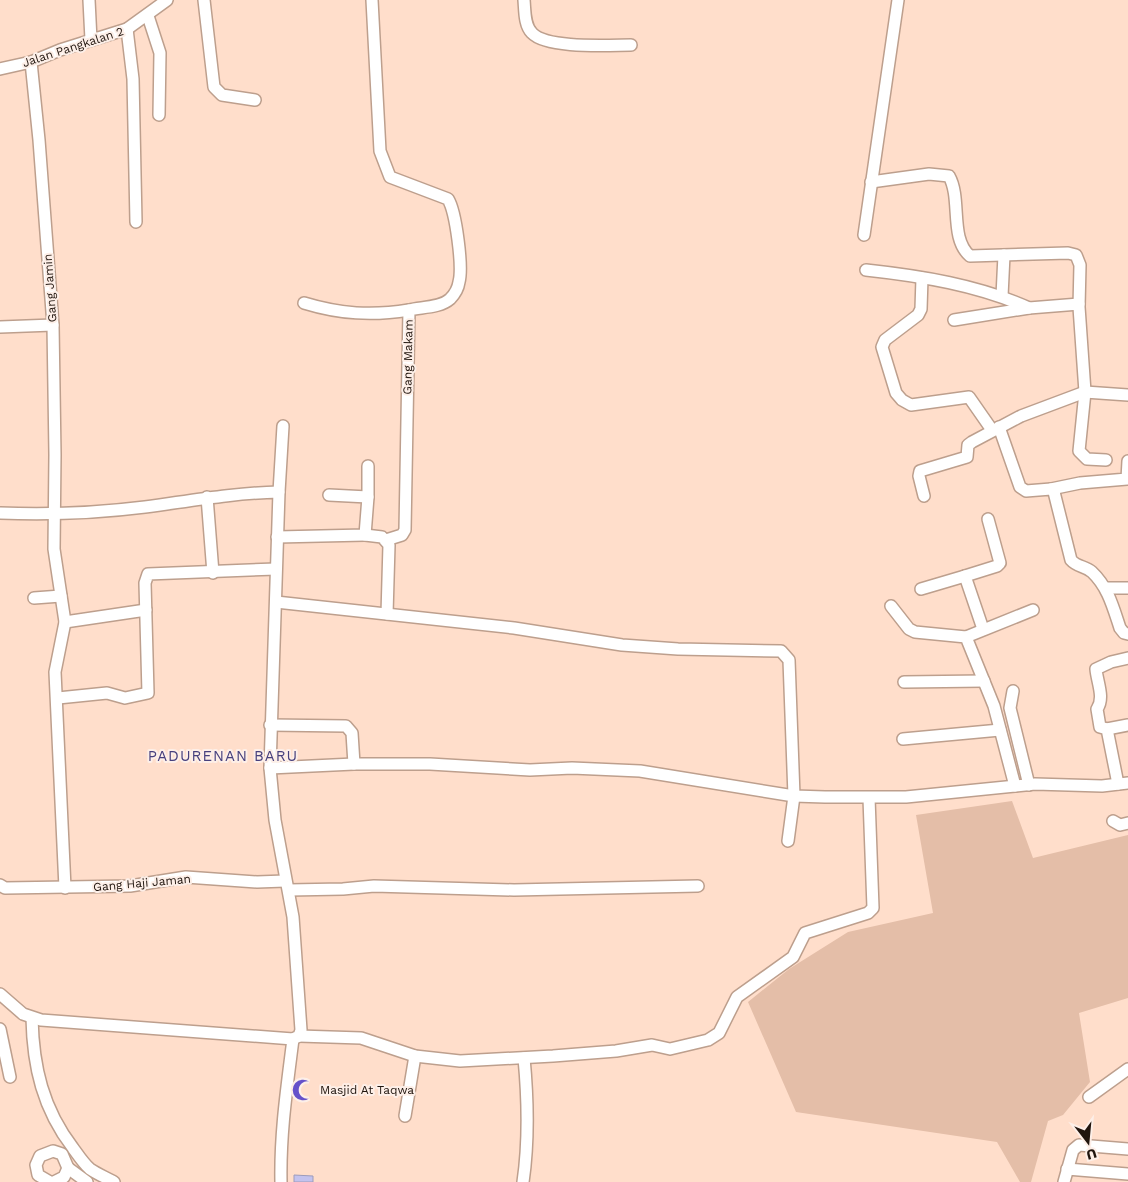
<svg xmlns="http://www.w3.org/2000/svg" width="1128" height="1182" viewBox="0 0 1128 1182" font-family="'Work Sans',sans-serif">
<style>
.green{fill:#e4bea8}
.building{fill:#c3c2ee;stroke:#9d9cbb}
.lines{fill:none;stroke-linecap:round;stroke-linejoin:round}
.minor-casing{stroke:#bd9f8d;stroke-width:14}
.minor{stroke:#fff;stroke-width:11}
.labels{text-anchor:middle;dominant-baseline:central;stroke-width:4;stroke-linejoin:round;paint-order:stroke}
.street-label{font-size:12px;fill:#20150e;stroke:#fdefe8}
.poi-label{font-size:12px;fill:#20150e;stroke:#fdefe8;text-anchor:start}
.quarter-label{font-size:15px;letter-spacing:1px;fill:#47407d;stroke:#fdefe8}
</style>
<rect width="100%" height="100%" fill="#ffdecb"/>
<path class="green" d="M1012,801L1033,858L1128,835V998L1079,1013L1090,1082L1063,1115L1048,1121L1031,1182H1020L997,1142L796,1112L748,1002L789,969L848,932L933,913L916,815Z"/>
<path class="building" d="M294,1175L313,1176V1182H294Z"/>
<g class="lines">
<g class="minor-casing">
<g id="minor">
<path d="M89,0L91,40"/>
<path d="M204,0L214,87L222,95L255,100"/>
<path d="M372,0L380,151L390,177L448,199C456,212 463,267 459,282C458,289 454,295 450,299C440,308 421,307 409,310L405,530L402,535L386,540"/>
<path d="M524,0C525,10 524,25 532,33C547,49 609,45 631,45"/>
<path d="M148,16L160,53L159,115"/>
<path d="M127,29L133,79L136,222"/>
<path d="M31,62L39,140L53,325L55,455L54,549L65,622L55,672L65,888"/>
<path d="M0,69L31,62L60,50L127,29L167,0"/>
<path d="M871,182L929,174L949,176C962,199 949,238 970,256L1068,253L1076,255L1080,265L1079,307L1085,392L1079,451L1087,459L1106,460"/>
<path d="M864,235L898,0"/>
<path d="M866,270C921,276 978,285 1029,308"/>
<path d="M922,278L921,309L918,315L885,340L882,347L896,393L902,400L911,405L969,397L992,430"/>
<path d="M1002,296L1004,255"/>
<path d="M304,303C340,314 372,316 409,310"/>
<path d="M954,320L1029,308L1079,304"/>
<path d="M0,327L53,325"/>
<path d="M999,427L1020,487L1026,491L1051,489L1054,492L1071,560C1077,567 1085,566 1092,572C1108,587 1113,607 1120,628L1124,633L1128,634"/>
<path d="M1051,489L1080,483L1127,479L1128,461"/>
<path d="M279,492L283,426"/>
<path d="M924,496L919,476L920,471L967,457L968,445L972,442L1021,416L1085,392L1128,395"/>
<path d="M207,497L213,573"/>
<path d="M368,497V466"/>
<path d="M0,513C49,515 97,513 145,507C190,501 233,493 279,492L270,768L275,820L293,917L301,1030L299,1036L293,1039C287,1087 280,1133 281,1182"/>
<path d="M365,535L382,537L389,545L387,614"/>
<path d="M277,537L365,535L368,497L329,495"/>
<path d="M1106,588H1128"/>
<path d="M921,589L965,576"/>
<path d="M34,598L61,596"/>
<path d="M276,602L514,628L622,645L678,649L781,651L789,660L794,796L788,841"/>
<path d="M891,606L909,629L915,632L966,637L994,706L1015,786"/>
<path d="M65,622L146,610"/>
<path d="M983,629L965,576L997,566L1000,563L988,519"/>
<path d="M966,637L1033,610"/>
<path d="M904,682L984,681"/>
<path d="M1013,691L1010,708L1029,785"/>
<path d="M58,698L107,693L125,698L148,693L145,583L148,574L276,569"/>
<path d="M270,725L346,726L352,733L354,764"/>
<path d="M1107,729L1128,725"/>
<path d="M903,739L1000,730"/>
<path d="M270,768L354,764H430L530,770L572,768L640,771L794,796L825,797H906L1035,784L1102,786L1128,783"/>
<path d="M1118,784L1107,729L1100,727L1097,709C1105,698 1097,682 1096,669L1111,662L1128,658"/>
<path d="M1113,821L1120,825L1128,823"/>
<path d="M0,885L5,888L130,886L186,877L257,882L285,881"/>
<path d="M289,890L343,889L374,886L514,890L698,886"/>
<path d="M0,994L23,1014L41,1020L293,1039"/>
<path d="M32,1018C33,1067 43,1109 73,1148C78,1155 84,1164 90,1169C97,1174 107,1178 114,1182"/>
<path d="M0,1029L10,1077"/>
<path d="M299,1036L361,1038L415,1056L460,1061L553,1056L616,1051L652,1045L670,1049L708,1040L719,1033L737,997L793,957L805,933L868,913L873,908L869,798"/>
<path d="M1089,1097L1128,1069"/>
<path d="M405,1116L415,1056"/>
<path d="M68,1168L87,1182"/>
<path d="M1067,1169L1128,1174"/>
<path d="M50,1182L38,1175L36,1165L40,1156L53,1151L62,1154L68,1168L64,1177L54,1182"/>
<path d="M523,1182C529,1141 528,1100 524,1058"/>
<path d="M1064,1182L1073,1150L1079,1145L1128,1149"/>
</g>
</g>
<use href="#minor" class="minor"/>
</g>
<defs>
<g id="mosque-bare" transform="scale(1.725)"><path d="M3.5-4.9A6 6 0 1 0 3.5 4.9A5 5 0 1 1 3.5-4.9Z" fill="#6551ca" stroke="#fdefe8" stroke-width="2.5" paint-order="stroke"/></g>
</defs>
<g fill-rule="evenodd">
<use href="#mosque-bare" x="303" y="1090"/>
</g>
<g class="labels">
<g class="street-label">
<text transform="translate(73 47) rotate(-18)">Jalan Pangkalan 2</text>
<text transform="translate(50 288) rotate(-94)">Gang Jamin</text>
<text transform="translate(408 357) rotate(-89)">Gang Makam</text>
<text transform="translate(142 883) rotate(-5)">Gang Haji Jaman</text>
</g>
<g class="poi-label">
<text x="320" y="1090">Masjid At Taqwa</text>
</g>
<g class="quarter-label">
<text x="223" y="756">PADURENAN BARU</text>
</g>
</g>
<g transform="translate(1088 1142) rotate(164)" stroke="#fdefe8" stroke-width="4" paint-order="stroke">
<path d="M0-4L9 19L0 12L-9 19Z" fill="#20150e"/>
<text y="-8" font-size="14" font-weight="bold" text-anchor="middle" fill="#20150e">U</text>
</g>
</svg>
